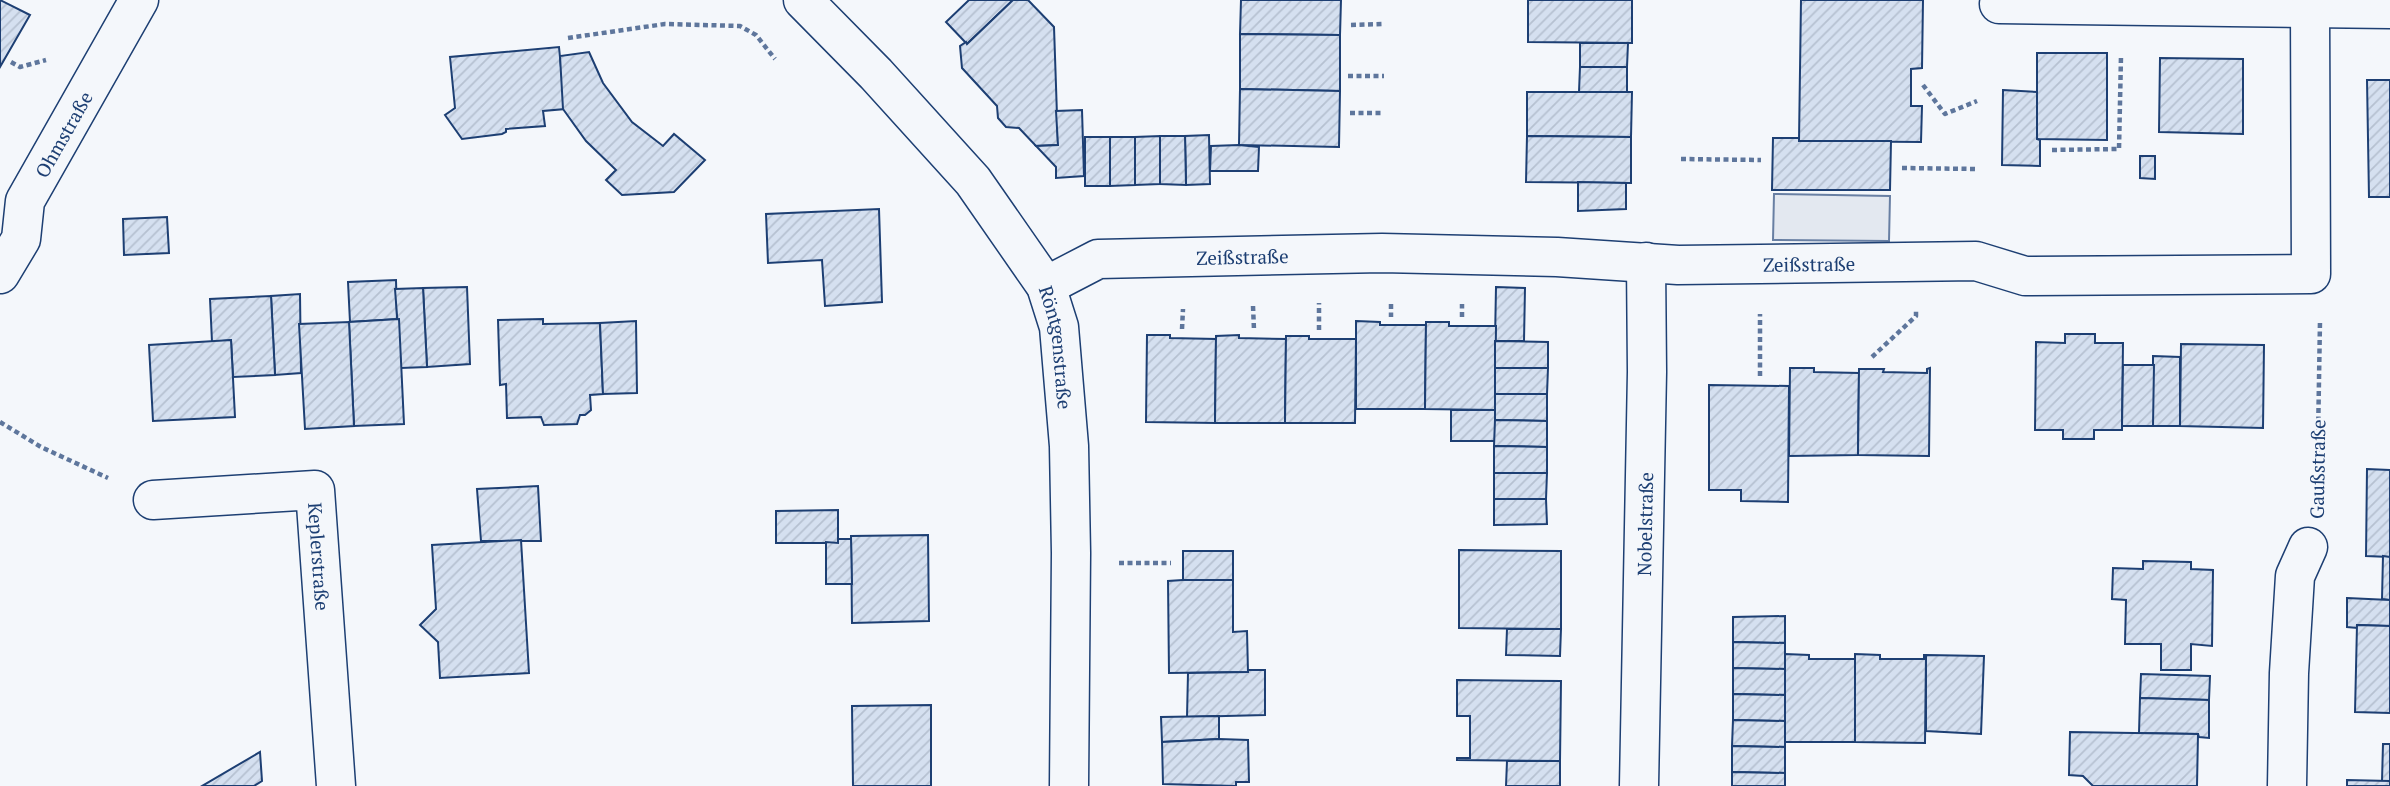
<svg xmlns="http://www.w3.org/2000/svg" width="2390" height="786" viewBox="0 0 2390 786" font-family="'PT Serif',serif">
<style>
.parking{fill:#e3e8f0;stroke:#687fa3;stroke-width:2}
.building{fill:url(#building-hatch);stroke:#1d3f73;stroke-width:2}
.lines{fill:none;stroke-linecap:round;stroke-linejoin:round}
.minor-casing{stroke:#1d3f73;stroke-width:41}
.path{stroke:#5e769c;stroke-width:4.5;stroke-dasharray:5 3.5;stroke-linecap:butt}
.minor{stroke:#f4f7fb;stroke-width:38}
.labels{text-anchor:middle;dominant-baseline:central;stroke-width:5;stroke-linejoin:round;paint-order:stroke}
.street-label{font-size:19px;fill:#1d3f73;stroke:#f4f7fb}
</style>
<defs>
<pattern id="building-hatch" width="6" height="6" patternUnits="userSpaceOnUse" patternTransform="scale(1.75)"><rect width="6" height="6" fill="#d5e0f0"/><path d="M-1 1l2-2M0 6l6-6M5 7l2-2" fill="none" stroke="#b6c1d1"/></pattern>
</defs>
<rect width="100%" height="100%" fill="#f4f7fb"/>
<path class="parking" d="M1774,194L1890,196L1889,241L1773,240Z"/>
<g class="building">
<path d="M0,0L30,15L0,67Z"/>
<path d="M969,0H1013L967,44L946,22Z"/>
<path d="M1013,0H1028L1054,27L1058,145L1036,146L1019,128L1006,127L998,118L997,106L962,68L960,46L966,42L967,44Z"/>
<path d="M1241,0H1341L1340,35L1240,34Z"/>
<path d="M1528,0H1632V43L1528,42Z"/>
<path d="M1801,0H1923L1922,68L1911,69V106H1922L1921,142L1799,141Z"/>
<path d="M1240,34L1340,35V91L1240,89Z"/>
<path d="M1580,43H1628L1627,67H1580Z"/>
<path d="M559,47L565,109L543,111L545,126L506,129V132L502,134L462,139L445,115L455,108L450,57Z"/>
<path d="M589,52L603,83L632,122L663,146L674,134L705,160L674,192L622,195L606,180L616,170L586,141L563,109L560,56Z"/>
<path d="M2037,53H2107V140L2037,139Z"/>
<path d="M2160,58L2243,59V134L2159,132Z"/>
<path d="M1580,67H1627V92H1579Z"/>
<path d="M2367,80H2390V197H2369Z"/>
<path d="M1240,89L1340,91L1339,147L1239,145Z"/>
<path d="M2003,90L2037,92V139L2040,140V166L2002,165Z"/>
<path d="M1527,92H1632L1631,137L1527,136Z"/>
<path d="M1082,110L1084,176L1056,178V167L1036,146L1058,145L1056,111Z"/>
<path d="M1209,135L1210,184L1186,185L1185,136Z"/>
<path d="M1160,136H1185L1186,185L1160,184Z"/>
<path d="M1160,136V184L1135,185V137Z"/>
<path d="M1527,136L1631,137V183L1526,182Z"/>
<rect x="1085" y="137" width="25" height="49"/>
<path d="M1110,137H1135V185L1110,186Z"/>
<path d="M1773,138H1799V141H1891L1890,190H1772Z"/>
<path d="M1239,145L1259,147L1258,171H1210L1211,146Z"/>
<path d="M2140,156H2155V179L2140,178Z"/>
<path d="M1578,182L1626,183V209L1578,211Z"/>
<path d="M879,209L882,302L825,306L822,260L768,263L766,214Z"/>
<path d="M167,217L169,253L124,255L123,219Z"/>
<path d="M396,280L397,319L350,322L348,282Z"/>
<path d="M467,287L470,364L427,367L423,288Z"/>
<path d="M1496,287L1525,288L1524,341H1495Z"/>
<path d="M423,288L427,367L401,368L395,289Z"/>
<path d="M300,294L301,373L275,375L271,296Z"/>
<path d="M271,296L275,375L233,377L231,340L212,342L210,299Z"/>
<path d="M399,319L404,424L354,426L349,322Z"/>
<path d="M543,319V324L600,323L603,394L590,395L591,410L585,415H580L577,424L544,425L541,417L507,418L506,384L500,385L498,320Z"/>
<path d="M636,321L637,393L603,394L600,323Z"/>
<path d="M1356,321L1380,322V325H1426L1425,409H1356Z"/>
<path d="M349,322L354,426L305,429L299,324Z"/>
<path d="M1426,322H1449V326H1496L1495,410L1425,409Z"/>
<path d="M2065,334H2095V343H2123L2122,430H2094V439H2063V430H2035L2036,342L2065,343Z"/>
<path d="M1147,335H1170V338L1216,339L1215,423L1146,422Z"/>
<path d="M1239,335V338L1286,339L1285,423H1215L1216,336Z"/>
<path d="M1286,336H1309V339H1356L1355,423H1285Z"/>
<path d="M231,340L235,417L153,421L149,345Z"/>
<path d="M1495,341L1548,342V368H1495Z"/>
<path d="M2181,344L2264,345L2263,428L2180,426Z"/>
<path d="M2153,356L2180,357V426H2153Z"/>
<path d="M2123,365H2154L2153,426H2122Z"/>
<path d="M1495,368H1548L1547,394H1495Z"/>
<path d="M1790,368H1814V372L1859,373L1858,455L1789,456Z"/>
<path d="M1930,368L1929,456L1858,455L1859,369H1884L1883,372L1927,373V369Z"/>
<path d="M1709,385L1789,386L1788,502L1741,501V490H1709Z"/>
<path d="M1495,394H1547V421L1495,420Z"/>
<rect x="1451" y="410" width="44" height="31"/>
<path d="M1495,420L1547,421V447L1494,446Z"/>
<path d="M1494,446L1547,447V473H1494Z"/>
<path d="M2367,469L2390,470V557L2366,556Z"/>
<path d="M1494,473H1547L1546,499H1494Z"/>
<path d="M538,486L541,541H481L477,489Z"/>
<path d="M1494,499H1546L1547,524L1494,525Z"/>
<path d="M838,510V543H776V511Z"/>
<path d="M928,535L929,621L852,623L851,536Z"/>
<path d="M838,539H851L852,584H826V542L838,543Z"/>
<path d="M521,540L529,673L440,678L438,642L420,625L436,609L432,545Z"/>
<path d="M1459,550L1561,551V629L1459,628Z"/>
<rect x="1183" y="551" width="50" height="29"/>
<path d="M2383,556L2390,557V600L2382,599Z"/>
<path d="M2143,561L2191,562V569L2213,570L2212,646L2191,644V670H2161V644H2125L2126,600L2112,599L2113,568L2143,569Z"/>
<path d="M1183,580H1233V632L1247,631L1248,672L1169,673L1168,581Z"/>
<path d="M2347,598L2390,600V626L2357,625V628L2347,627Z"/>
<path d="M1785,616V643L1733,642V617Z"/>
<path d="M2357,625L2390,626V713L2355,712Z"/>
<path d="M1507,629H1561L1560,656L1506,655Z"/>
<path d="M1733,642L1785,643V669L1733,668Z"/>
<path d="M1785,654L1809,655V659H1855V742H1785Z"/>
<path d="M1855,654L1880,655V659H1924V655H1926L1925,743L1855,742Z"/>
<path d="M1926,655L1984,656L1981,734L1926,731Z"/>
<path d="M1733,668L1785,669V695L1733,694Z"/>
<path d="M1248,670H1265V715L1187,717L1188,673L1248,672Z"/>
<path d="M2141,674L2210,676L2209,700L2140,698Z"/>
<path d="M1457,680L1561,681L1560,761L1457,760V758H1470V716H1457Z"/>
<path d="M1733,694L1785,695V721L1733,720Z"/>
<path d="M2140,698L2209,700V738L2199,737L2198,734L2139,733Z"/>
<path d="M931,705V786H853L852,706Z"/>
<path d="M1219,716V739L1162,742L1161,717Z"/>
<path d="M1733,720L1785,721V747L1732,746Z"/>
<path d="M2070,732L2198,734L2197,786H2093L2083,776L2069,775Z"/>
<path d="M1219,739L1248,740L1249,782H1236V786L1163,784L1162,742Z"/>
<path d="M2383,744H2390V781H2382Z"/>
<path d="M1732,746L1785,747V773L1732,772Z"/>
<path d="M260,752L262,781L254,786H202Z"/>
<path d="M1507,761H1560V786H1506Z"/>
<path d="M1732,772L1785,773V786H1732Z"/>
<path d="M2347,780L2390,781V786H2347Z"/>
</g>
<g class="lines">
<g class="minor-casing">
<g id="minor">
<path id="s1" d="M803,0L876,74L973,181L1046,286L1059,327L1069,446L1071,553L1069,786"/>
<path d="M1999,4L2390,9"/>
<path id="s2" d="M0,274L21,239L25,201L139,0"/>
<path id="s3" d="M1046,286L1098,259L1382,253L1557,257L1678,265L1976,261L2025,276L2311,274L2310,8"/>
<path id="s4" d="M153,500L315,490L336,786"/>
<path id="s5" d="M1639,786L1647,372L1646,262"/>
<path d="M2287,786L2289,673L2295,576L2308,547"/>
</g>
</g>
<g class="path">
<path d="M1351,25L1385,24"/>
<path d="M568,38L665,24L740,26L756,35L775,59"/>
<path d="M11,62L20,67L46,60"/>
<path d="M1348,76H1384"/>
<path d="M1923,85L1945,114L1977,101"/>
<path d="M1350,113H1384"/>
<path d="M2052,150L2119,149L2121,56"/>
<path d="M1681,159L1761,160"/>
<path d="M1902,168L1977,169"/>
<path d="M1391,304V317"/>
<path d="M1253,306L1254,330"/>
<path d="M1462,317V304"/>
<path d="M1182,329L1183,309"/>
<path d="M1319,330V303"/>
<path d="M1872,357L1916,316V311"/>
<path d="M1760,376V314"/>
<path d="M0,422L41,447L108,478"/>
<path d="M2317,498L2320,321"/>
<path d="M1119,563H1171"/>
</g>
<use href="#minor" class="minor"/>
</g>
<g class="labels">
<g class="street-label">
<text stroke="none"><textPath href="#s2" startOffset="156">Ohmstraße</textPath></text>
<text stroke="none"><textPath href="#s3" startOffset="203">Zeißstraße</textPath></text>
<text stroke="none"><textPath href="#s3" startOffset="770">Zeißstraße</textPath></text>
<text stroke="none"><textPath href="#s1" startOffset="439">Röntgenstraße</textPath></text>
<text transform="translate(2317 469) rotate(-89)">Gaußstraße</text>
<text stroke="none"><textPath href="#s5" startOffset="262">Nobelstraße</textPath></text>
<text stroke="none"><textPath href="#s4" startOffset="229">Keplerstraße</textPath></text>
</g>
</g>
</svg>
